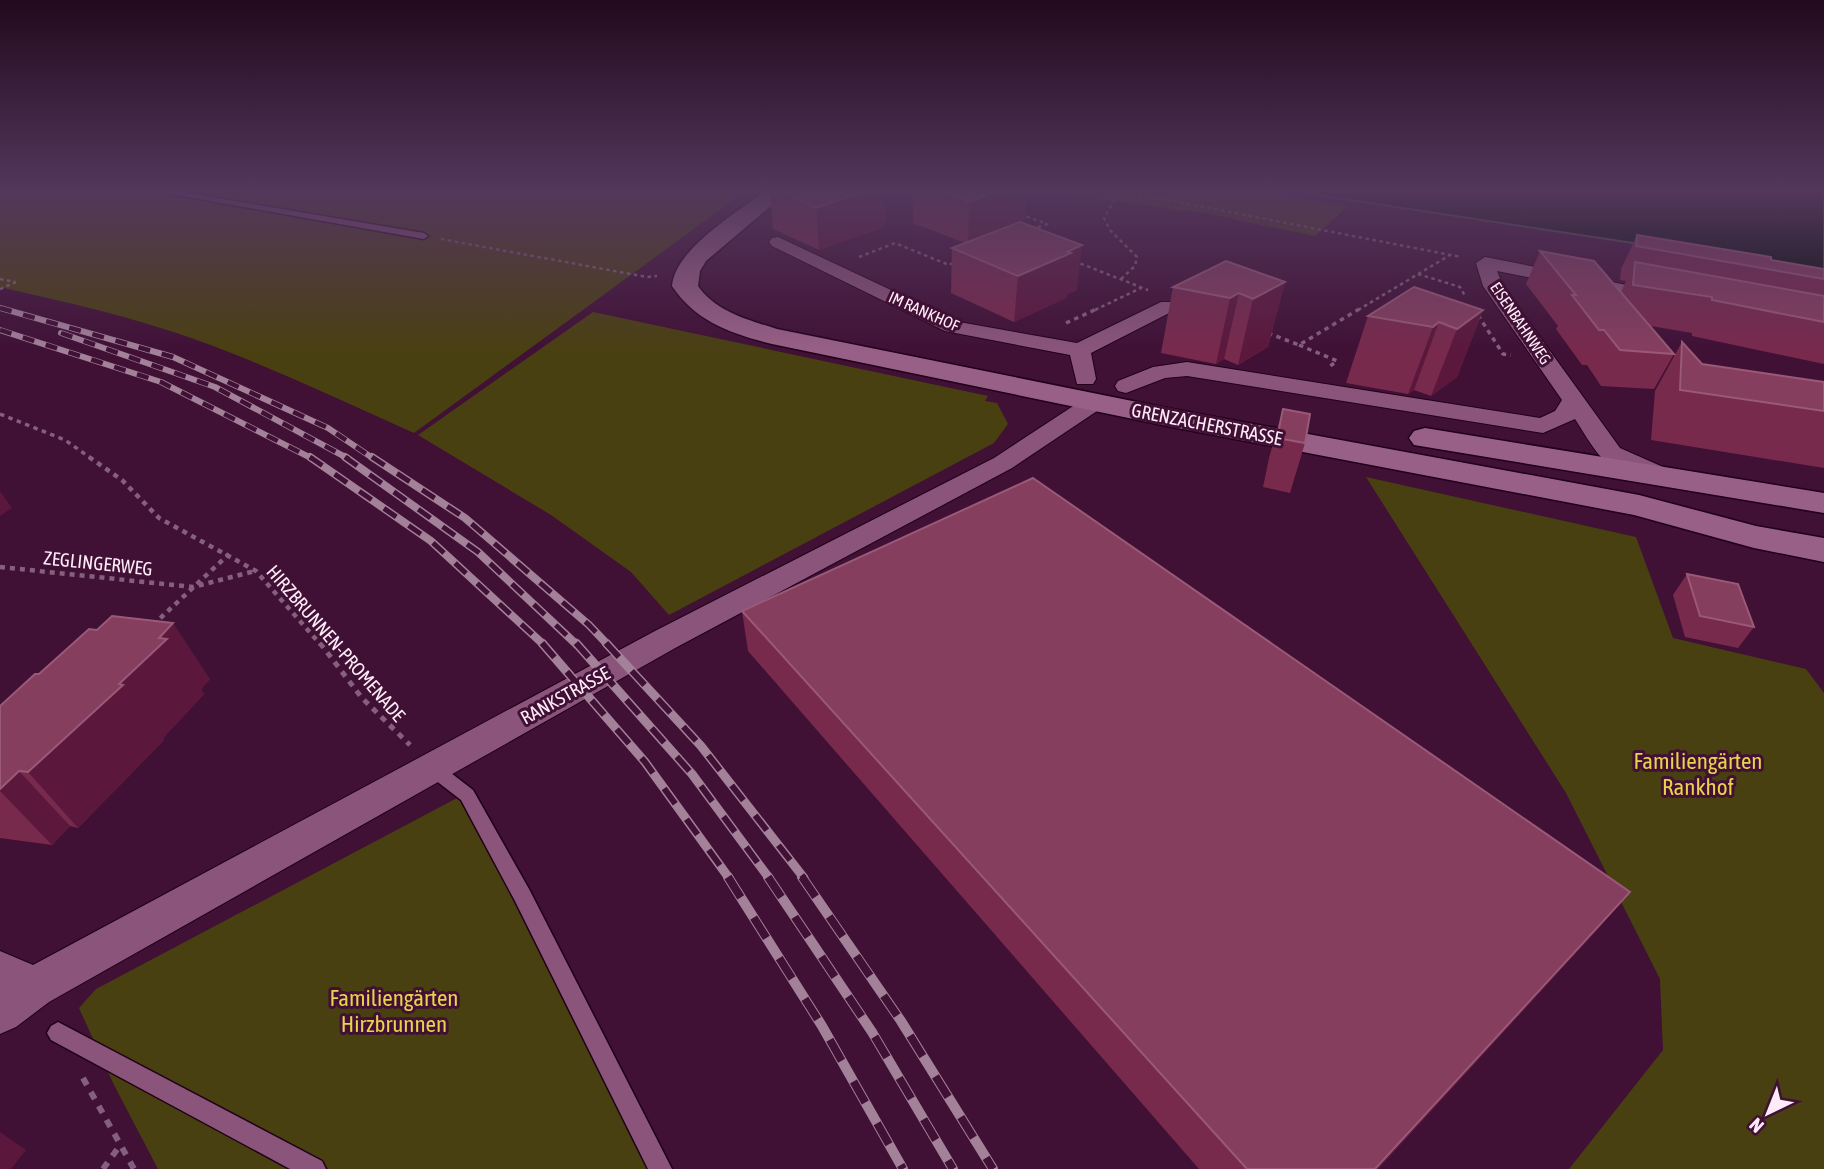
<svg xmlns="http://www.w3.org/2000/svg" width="1824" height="1169" viewBox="0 0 1824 1169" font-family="'Asap Condensed',sans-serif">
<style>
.green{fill:#494011}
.water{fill:#041009;stroke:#4f5251;stroke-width:2}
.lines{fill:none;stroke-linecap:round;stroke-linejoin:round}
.lane-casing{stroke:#200119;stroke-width:3}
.street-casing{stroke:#200119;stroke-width:2}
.secondary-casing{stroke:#200119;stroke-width:3}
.path-far4{stroke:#85607c;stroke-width:2.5;stroke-dasharray:3.5 3.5;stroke-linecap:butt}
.path-far3{stroke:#85607c;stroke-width:3.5;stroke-dasharray:4.5 4.5;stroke-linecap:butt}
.path-far2{stroke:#85607c;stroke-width:4.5;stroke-dasharray:5 5;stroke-linecap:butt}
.path-far1{stroke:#85607c;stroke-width:5;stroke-dasharray:6 6;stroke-linecap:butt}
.path{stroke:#85607c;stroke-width:6;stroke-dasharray:8 8;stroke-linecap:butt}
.lane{fill:#8b557b;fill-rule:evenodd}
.street{fill:#8b557b;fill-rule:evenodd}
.secondary{fill:#986087;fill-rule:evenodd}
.rail-far4-casing{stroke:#a28199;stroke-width:5}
.rail-far3-casing{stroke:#a28199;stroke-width:6}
.rail-far2-casing{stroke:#a28199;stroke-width:8}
.rail-far1-casing{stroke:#a28199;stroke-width:9}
.rail-casing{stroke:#a28199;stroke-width:10}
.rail-far4{stroke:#401035;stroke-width:3.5;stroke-dasharray:10;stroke-linecap:butt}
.rail-far3{stroke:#401035;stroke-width:4.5;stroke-dasharray:12;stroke-linecap:butt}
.rail-far2{stroke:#401035;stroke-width:5;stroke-dasharray:15;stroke-linecap:butt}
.rail-far1{stroke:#401035;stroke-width:6;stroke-dasharray:19;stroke-linecap:butt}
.rail{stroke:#401035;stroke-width:8;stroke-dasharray:24;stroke-linecap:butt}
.wall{fill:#782a4d}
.shaded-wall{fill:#5c173c}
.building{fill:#863e5f;stroke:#995977;stroke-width:2}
.labels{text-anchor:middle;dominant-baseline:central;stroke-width:6;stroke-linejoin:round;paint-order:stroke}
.far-street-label{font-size:16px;fill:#feebf8;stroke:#401035}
.street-label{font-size:19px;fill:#feebf8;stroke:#401035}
.near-park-label{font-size:23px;fill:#ebd24c;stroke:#401035}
</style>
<rect width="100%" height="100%" fill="#401035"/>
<g class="green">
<path d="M0,189H759L756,192L746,191L414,433C342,401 271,367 197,340C133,317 66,302 0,287Z"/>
<path d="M1033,189H1237L1348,206L1315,236L1215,215Z"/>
<path d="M593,312L988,396L985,401L997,403L1008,424L994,443L669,615L631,572L551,515L418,435Z"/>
<path d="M1366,477L1636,537L1673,638L1806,669L1824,693V1169H1569L1663,1050L1660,979L1566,793Z"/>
<path d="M459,797L512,893L650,1169H158L114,1085L79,1008L96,989Z"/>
</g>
<path class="water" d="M1278,189H1824V272Z"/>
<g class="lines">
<g class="lane-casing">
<g id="lane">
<path d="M143,189H163L424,233L428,236L424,239Z"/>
<path d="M432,761L438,763L473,790L529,889L672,1169H648L515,901L461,800L426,773L424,768L426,763Z"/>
<path d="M58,1022L322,1161L326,1169H290L51,1040L47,1033L51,1026Z"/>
</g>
</g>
<g class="street-casing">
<g id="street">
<path d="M778,237L959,322L1077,343L1161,302H1175L1178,306L1175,310L1091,353L1096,379L1093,384H1077L1070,355L945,331L772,246L769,242L772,238Z"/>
<path d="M1485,257L1667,293L1670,297L1667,301L1660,303L1497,271L1503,286L1620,448L1663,467L1667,473L1663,479C1649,482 1611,467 1601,457C1591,446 1583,431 1575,419L1543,433L1187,376L1165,378L1126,393L1118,391L1115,386L1118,381L1153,367L1187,362L1540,418L1555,411L1562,400L1483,286L1476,263Z"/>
<path d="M1095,395L1103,397L1107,402L1103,407L1012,468L677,647L49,1002L16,1027L0,1034V951L33,965L655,631L994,458L1087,397Z"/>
</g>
</g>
<g class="secondary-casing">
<g id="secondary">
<path d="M767,189H791L706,261L700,271L698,286C716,312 749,320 777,329L1172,409L1639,495L1756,526L1824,538V562L1754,548L1634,515L1172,427L772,344C732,334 696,322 672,286C675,248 739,212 767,189Z"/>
<path d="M1425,428L1824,493V513L1414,445L1409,438L1414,431Z"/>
</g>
</g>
<g class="path-far4">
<path d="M1090,189L1173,201L1461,257"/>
<path d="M1118,193L1104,218L1110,230L1137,257L1135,266L1121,279"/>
<path d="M1020,214L1047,224L1033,229"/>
<path d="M441,239L647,277L657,276"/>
<path d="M859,257L895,243L949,265L955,262"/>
<path d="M1074,261L1148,290"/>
<path d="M1418,274L1460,287L1465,296"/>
<path d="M0,279L15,282"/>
<path d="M0,289L16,282"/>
<path d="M1095,310L1141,288"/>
<path d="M1358,310L1450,255"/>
</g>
<g class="path-far3">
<path d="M1478,315L1503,354L1511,355"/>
<path d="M1066,323L1099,308"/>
<path d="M1268,333L1299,345L1361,308"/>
<path d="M1299,345L1337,361L1329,367"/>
<path d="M0,414L65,440L92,459"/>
</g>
<g class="path-far2">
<path d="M89,457L122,480L159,518L256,571L321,645"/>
<path d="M0,567L193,587L255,571"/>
<path d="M153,625L229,554"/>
</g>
<path class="path-far1" d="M320,643L362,698L410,745"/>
<g class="path">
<path d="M83,1078L134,1169"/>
<path d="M103,1169L121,1144"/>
</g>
<use href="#lane" class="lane"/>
<use href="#street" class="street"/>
<use href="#secondary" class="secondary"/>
<g class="rail-far4-casing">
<path id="rail-far4" d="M0,308L6,310"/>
</g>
<g class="rail-far3-casing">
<g id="rail-far3">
<path d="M0,308L173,357L328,428L374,459"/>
<path d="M0,330L161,382L313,459"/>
<path d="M61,333L215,387L349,459"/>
</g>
</g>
<g class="rail-far2-casing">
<g id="rail-far2">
<path d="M310,457L431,541L544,645"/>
<path d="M345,457L478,552L577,645"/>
<path d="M372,457L465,518L589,625L608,645"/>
</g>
</g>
<g class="rail-far1-casing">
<g id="rail-far1">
<path d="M542,643L645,762L729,878"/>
<path d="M576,643L692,774L769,878"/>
<path d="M606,643L701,746L804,878"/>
</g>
</g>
<g class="rail-casing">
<g id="rail">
<path d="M728,877L822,1026L903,1169"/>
<path d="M768,877L872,1032L953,1169"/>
<path d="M802,877L901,1021L993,1169"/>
</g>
</g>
<use href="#rail-far4" class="rail-far4"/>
<use href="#rail-far3" class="rail-far3"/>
<use href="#rail-far2" class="rail-far2"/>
<use href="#rail-far1" class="rail-far1"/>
<use href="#rail" class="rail"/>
</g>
<g class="wall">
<path d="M770,189H885L886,226L819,250L773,229Z"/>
<path d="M913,189H1027L1025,220L1016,223L1077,290L1067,294L1066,298L1014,322L951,293L952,248L965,243L913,223Z"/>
<path d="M1637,235L1824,269V364L1692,336V333L1651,326L1674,354L1654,389L1601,386L1587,365H1582L1556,329L1558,326L1526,284L1540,251L1621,292L1626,281L1620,280L1621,269Z"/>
<path d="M1285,282L1268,347L1238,365L1224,359L1216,364L1161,353L1173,287Z"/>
<path d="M1483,310L1457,377L1431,396L1414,390L1408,394L1346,383L1368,316Z"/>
<path d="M1682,342L1702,364L1824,382V468L1651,440L1655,391Z"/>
<path d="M1283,409L1305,443L1290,493L1263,487L1269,458Z"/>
<path d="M1687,574L1754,627L1738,648L1685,637L1673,595Z"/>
<path d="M742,611L1630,892L1596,931L1378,1169H1199L748,651Z"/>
<path d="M97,630L210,679L201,689L204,694L163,738L164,740L78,828L70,826L52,845L0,838V706L39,674Z"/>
</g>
<g class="shaded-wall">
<path d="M0,189H17L0,195Z"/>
<path d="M872,189H885L886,226L819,250L816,208Z"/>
<path d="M1002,189H1027L1025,220L968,244L969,202Z"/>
<path d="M1082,245L1077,290L1067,294L1066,298L1014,322L1018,276Z"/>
<path d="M1285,282L1268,347L1238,365L1253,299Z"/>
<path d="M1239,293L1224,359L1216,364L1230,298Z"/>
<path d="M1483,310L1457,377L1431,396L1457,329Z"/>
<path d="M1439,322L1414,390L1408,394L1433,327Z"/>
<path d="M0,491L12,508L0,516Z"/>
<path d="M173,623L210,679L201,689L204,694L163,738L164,740L78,828L28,772L119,684L159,638Z"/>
<path d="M19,771L70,826L52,845L0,791V789Z"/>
<path d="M1630,892L1596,931L1378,1169H1375Z"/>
<path d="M0,1132L26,1150L11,1169H0Z"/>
</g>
<g class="building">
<path d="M774,189H872L816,208Z"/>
<path d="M934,189H1002L969,202Z"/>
<path d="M1020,222L1082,245L1067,252L1071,253L1018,276L952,248Z"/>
<path d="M1637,235L1771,257V260L1824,269V279L1636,246Z"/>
<path d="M1540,251L1594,261L1674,354L1620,350L1604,330H1599L1572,295H1576Z"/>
<path d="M1226,261L1285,282L1253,299L1239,293L1230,298L1173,287Z"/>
<path d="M1635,262L1824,296V322L1712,300V297L1633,285Z"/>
<path d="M1414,287L1483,310L1457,329L1439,322L1433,327L1368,316Z"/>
<path d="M1682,342L1702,364L1824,382V411L1680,390Z"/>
<path d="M1283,409L1310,414L1305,443L1277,438Z"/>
<path d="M1033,478L1630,892L1375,1169H1247L742,611Z"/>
<path d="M1687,574L1738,584L1754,627L1700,616Z"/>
<path d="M112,616L173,623L159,638L167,639L119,684L123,685L28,772L19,771L0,789V706L35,674H39L89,629L97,630Z"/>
</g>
<linearGradient id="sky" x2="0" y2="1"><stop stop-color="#23091d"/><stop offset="0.54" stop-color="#53375c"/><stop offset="1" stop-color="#53375c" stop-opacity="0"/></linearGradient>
<rect width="1824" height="353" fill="url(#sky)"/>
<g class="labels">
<g class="far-street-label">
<text transform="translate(924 311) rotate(24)">IM RANKHOF</text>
<text transform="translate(1521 323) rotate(56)">EISENBAHNWEG</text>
</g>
<g class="street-label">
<text transform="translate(1207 424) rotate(11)">GRENZACHERSTRASSE</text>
<text transform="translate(98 563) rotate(6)">ZEGLINGERWEG</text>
<text transform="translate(336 643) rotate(49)">HIRZBRUNNEN-PROMENADE</text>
<text transform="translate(565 695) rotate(-29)">RANKSTRASSE</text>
</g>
<g class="near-park-label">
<text x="1698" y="761">Familiengärten<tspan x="1698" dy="26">Rankhof</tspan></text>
<text x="394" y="998">Familiengärten<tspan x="394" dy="26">Hirzbrunnen</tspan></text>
</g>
</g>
<g transform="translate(1768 1113) rotate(223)" stroke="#401035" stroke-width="5" paint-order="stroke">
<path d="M0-5L12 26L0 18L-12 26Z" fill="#feebf8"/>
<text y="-10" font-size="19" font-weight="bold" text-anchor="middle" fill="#feebf8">N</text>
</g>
</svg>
